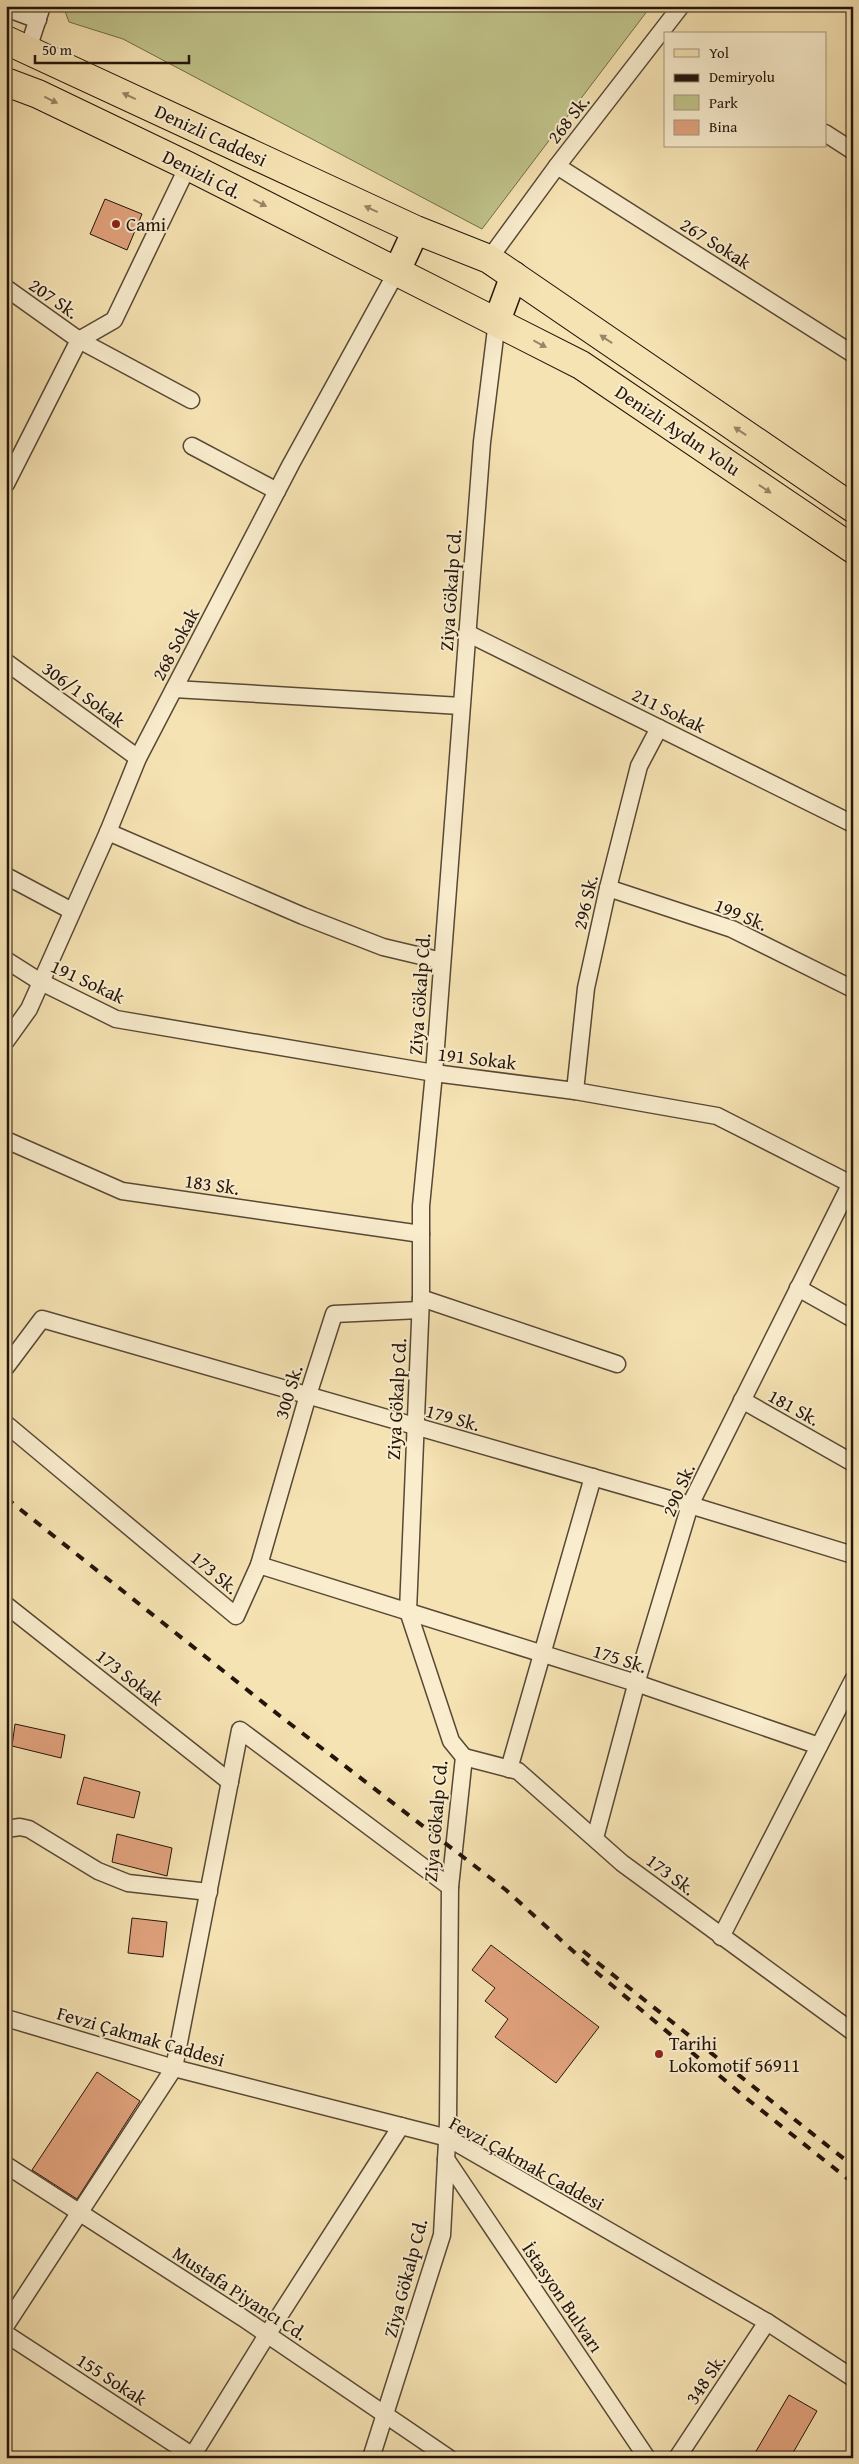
<svg xmlns="http://www.w3.org/2000/svg" width="859" height="2464" viewBox="0 0 859 2464" font-family="'Gentium Book Plus',serif">
<style>
.green{fill:#c0c38a;stroke:#726c4a}
.building{fill:#e2a37e;stroke:#23140b}
.lines{fill:none;stroke-linecap:round;stroke-linejoin:round}
.minor-casing{stroke:#584835;stroke-width:19}
.primary-casing{stroke:#23140b;stroke-width:29}
.trunk-casing{stroke:#23140b;stroke-width:30}
.minor{stroke:#f9edce;stroke-width:16}
.primary{stroke:#f6e3b3;stroke-width:26}
.trunk{stroke:#f6e3b3;stroke-width:28}
.rail{stroke:#23140b;stroke-width:4;stroke-dasharray:9 9;stroke-linecap:butt}
.oneway{fill:#978667}
.poi-dot{fill:#8f2418;stroke:#f9edce;stroke-width:2}
.labels{text-anchor:middle;dominant-baseline:central;stroke-width:4;stroke-linejoin:round;paint-order:stroke}
.street-label{font-size:19px;fill:#23140b;stroke:#f9edce}
.poi-label{font-size:19px;fill:#23140b;stroke:#f9edce;text-anchor:start}
</style>
<rect width="100%" height="100%" fill="#f6e3b3"/>
<filter id="stains"><feTurbulence type="fractalNoise" baseFrequency=".004" numOctaves="4"/><feColorMatrix values="0 0 0 0 .2 0 0 0 0 .09 0 0 0 0 .02 0 0 0 .5 -.17"/></filter>
<radialGradient id="worn" r=".72"><stop offset=".6" stop-color="#630" stop-opacity="0"/><stop offset="1" stop-color="#630" stop-opacity=".3"/></radialGradient>
<path class="green" d="M63,6H651L482,229L123,39L69,22Z"/>
<g class="building">
<path d="M105,199L142,214L127,250L90,234Z"/>
<path d="M15,1724L65,1735L61,1758L12,1746Z"/>
<path d="M84,1777L140,1792L134,1818L77,1804Z"/>
<path d="M117,1834L172,1848L167,1876L112,1862Z"/>
<path d="M132,1918L167,1922L163,1957L128,1953Z"/>
<path d="M491,1945L599,2027L556,2083L495,2037L508,2019L485,2001L495,1988L472,1970Z"/>
<path d="M97,2072L140,2101L77,2199L32,2170Z"/>
<path d="M789,2395L817,2411L790,2458H752Z"/>
</g>
<g class="lines">
<g class="minor-casing">
<g id="minor">
<path d="M6,8L38,20"/>
<path d="M28,49L42,6"/>
<path d="M825,133L853,151"/>
<path d="M557,166L853,354"/>
<path d="M489,259L557,166L681,6"/>
<path d="M6,288L79,340L191,400"/>
<path d="M192,446L277,491"/>
<path d="M6,484L79,340L114,320L188,166"/>
<path d="M467,633L853,824"/>
<path d="M6,662L138,758"/>
<path d="M174,689L461,706"/>
<path d="M108,832L303,916L383,947L442,961"/>
<path d="M6,876L72,911"/>
<path d="M608,888L732,929L853,989"/>
<path d="M6,960L39,981L116,1019L434,1073L575,1091L717,1116L853,1185"/>
<path d="M6,1041L29,1009L108,832L138,758L291,464L396,273"/>
<path d="M575,1091L586,988L608,888L639,766L659,728"/>
<path d="M6,1140L122,1191L421,1234"/>
<path d="M798,1288L853,1319"/>
<path d="M421,1298L617,1364"/>
<path d="M6,1367L42,1319L690,1505L853,1555"/>
<path d="M742,1400L853,1463"/>
<path d="M6,1424L236,1616L259,1565L636,1683L819,1746"/>
<path d="M259,1565L308,1395L334,1314L420,1310"/>
<path d="M6,1605L230,1782"/>
<path d="M464,1757L518,1771L622,1863L853,2032"/>
<path d="M509,1769L593,1477"/>
<path d="M6,1829L20,1827L29,1829L98,1871L128,1883L209,1892"/>
<path d="M595,1838L639,1674L690,1505L853,1179"/>
<path d="M721,1937L853,1680"/>
<path d="M6,2018L174,2068L448,2138L767,2322L853,2378"/>
<path d="M446,2159L647,2458"/>
<path d="M6,2165L243,2318L449,2458"/>
<path d="M6,2325L174,2068L240,1730L450,1887"/>
<path d="M6,2334L196,2458"/>
<path d="M191,2458L267,2335L401,2126"/>
<path d="M371,2458L442,2235L448,2123L450,1887L464,1757L451,1741L408,1611L421,1298V1206L434,1073L482,442L497,321"/>
<path d="M677,2458L767,2322"/>
</g>
</g>
<g class="primary-casing">
<g id="primary">
<path d="M396,273L416,230"/>
<path d="M497,321L514,275"/>
</g>
</g>
<g class="trunk-casing">
<g id="trunk">
<path d="M6,40L416,230L489,259L853,508"/>
<path d="M6,82L38,94L188,166L581,365L853,549"/>
</g>
</g>
<use href="#minor" class="minor"/>
<use href="#primary" class="primary"/>
<use href="#trunk" class="trunk"/>
<g class="rail">
<path d="M6,1498L280,1716L506,1890L595,1971L746,2098L853,2183"/>
<path d="M583,1951L853,2166"/>
</g>
</g>
<defs><path id="oneway-solid" d="M-6-.8H1V-3.2L6.5 0L1 3.2V.8H-6Z" transform="scale(1.25)"/></defs>
<g class="oneway">
<use href="#oneway-solid" transform="translate(129 96) rotate(-155)"/>
<use href="#oneway-solid" transform="translate(51 100) rotate(26)"/>
<use href="#oneway-solid" transform="translate(260 203) rotate(27)"/>
<use href="#oneway-solid" transform="translate(371 209) rotate(-155)"/>
<use href="#oneway-solid" transform="translate(606 339) rotate(-146)"/>
<use href="#oneway-solid" transform="translate(540 344) rotate(28)"/>
<use href="#oneway-solid" transform="translate(740 431) rotate(-146)"/>
<use href="#oneway-solid" transform="translate(765 489) rotate(34)"/>
</g>
<g class="poi-dot">
<circle cx="116" cy="224" r="5"/>
<circle cx="659" cy="2054" r="5"/>
</g>
<g class="labels">
<g class="street-label">
<text transform="translate(568 119) rotate(-52)">268 Sk.</text>
<text transform="translate(211 135) rotate(25)">Denizli Caddesi</text>
<text transform="translate(202 174) rotate(27)">Denizli Cd.</text>
<text transform="translate(716 243) rotate(32)">267 Sokak</text>
<text transform="translate(54 298) rotate(35)">207 Sk.</text>
<text transform="translate(678 430) rotate(34)">Denizli Aydın Yolu</text>
<text transform="translate(450 590) rotate(-86)">Ziya Gökalp Cd.</text>
<text transform="translate(175 644) rotate(-62)">268 Sokak</text>
<text transform="translate(84 694) rotate(36)">306/1 Sokak</text>
<text transform="translate(669 710) rotate(26)">211 Sokak</text>
<text transform="translate(585 902) rotate(-77)">296 Sk.</text>
<text transform="translate(741 914) rotate(23)">199 Sk.</text>
<text transform="translate(88 981) rotate(25)">191 Sokak</text>
<text transform="translate(419 994) rotate(-86)">Ziya Gökalp Cd.</text>
<text transform="translate(477 1058) rotate(7)">191 Sokak</text>
<text transform="translate(212 1184) rotate(8)">183 Sk.</text>
<text transform="translate(288 1392) rotate(-73)">300 Sk.</text>
<text transform="translate(396 1399) rotate(-87)">Ziya Gökalp Cd.</text>
<text transform="translate(794 1407) rotate(29)">181 Sk.</text>
<text transform="translate(453 1417) rotate(16)">179 Sk.</text>
<text transform="translate(678 1490) rotate(-67)">290 Sk.</text>
<text transform="translate(215 1572) rotate(40)">173 Sk.</text>
<text transform="translate(620 1658) rotate(18)">175 Sk.</text>
<text transform="translate(130 1677) rotate(38)">173 Sokak</text>
<text transform="translate(435 1821) rotate(-85)">Ziya Gökalp Cd.</text>
<text transform="translate(671 1874) rotate(37)">173 Sk.</text>
<text transform="translate(141 2036) rotate(16)">Fevzi Çakmak Caddesi</text>
<text transform="translate(527 2163) rotate(29)">Fevzi Çakmak Caddesi</text>
<text transform="translate(405 2278) rotate(-75)">Ziya Gökalp Cd.</text>
<text transform="translate(240 2293) rotate(33)">Mustafa Piyancı Cd.</text>
<text transform="translate(563 2297) rotate(56)">İstasyon Bulvarı</text>
<text transform="translate(112 2379) rotate(33)">155 Sokak</text>
<text transform="translate(705 2379) rotate(-56)">348 Sk.</text>
</g>
<g class="poi-label">
<text x="126" y="224">Cami</text>
<text x="669" y="2043">Tarihi<tspan x="669" dy="22">Lokomotif 56911</tspan></text>
</g>
</g>
<rect width="859" height="2464" fill="none" stroke="#f6e3b3" stroke-width="25"/>
<rect x="8" y="8" width="844" height="2449" fill="none" stroke="#23140b" stroke-width="2.5"/>
<rect x="12" y="12" width="834" height="2439" fill="none" stroke="#23140b"/>
<rect x="664" y="32" width="162" height="115" fill="#f9edce" stroke="#a39680"/>
<rect x="674" y="49" width="25" height="8" fill="#f6e3b3" stroke="#a39680"/>
<text x="709" y="58" font-size="15" fill="#23140b">Yol</text>
<rect x="674" y="74" width="25" height="8" fill="#23140b" stroke="#a39680"/>
<text x="709" y="82" font-size="15" fill="#23140b">Demiryolu</text>
<rect x="674" y="95" width="25" height="15" fill="#c0c38a" stroke="#a39680"/>
<text x="709" y="108" font-size="15" fill="#23140b">Park</text>
<rect x="674" y="120" width="25" height="15" fill="#e2a37e" stroke="#a39680"/>
<text x="709" y="132" font-size="15" fill="#23140b">Bina</text>
<path d="M35 55v8h154v-8" fill="none" stroke="#23140b" stroke-width="2.5"/>
<text x="42" y="55" font-size="15" fill="#23140b" stroke="#f9edce" stroke-width="4" paint-order="stroke">50 m</text>
<rect width="100%" height="100%" filter="url(#stains)"/>
<rect width="100%" height="100%" fill="url(#worn)"/>
</svg>
